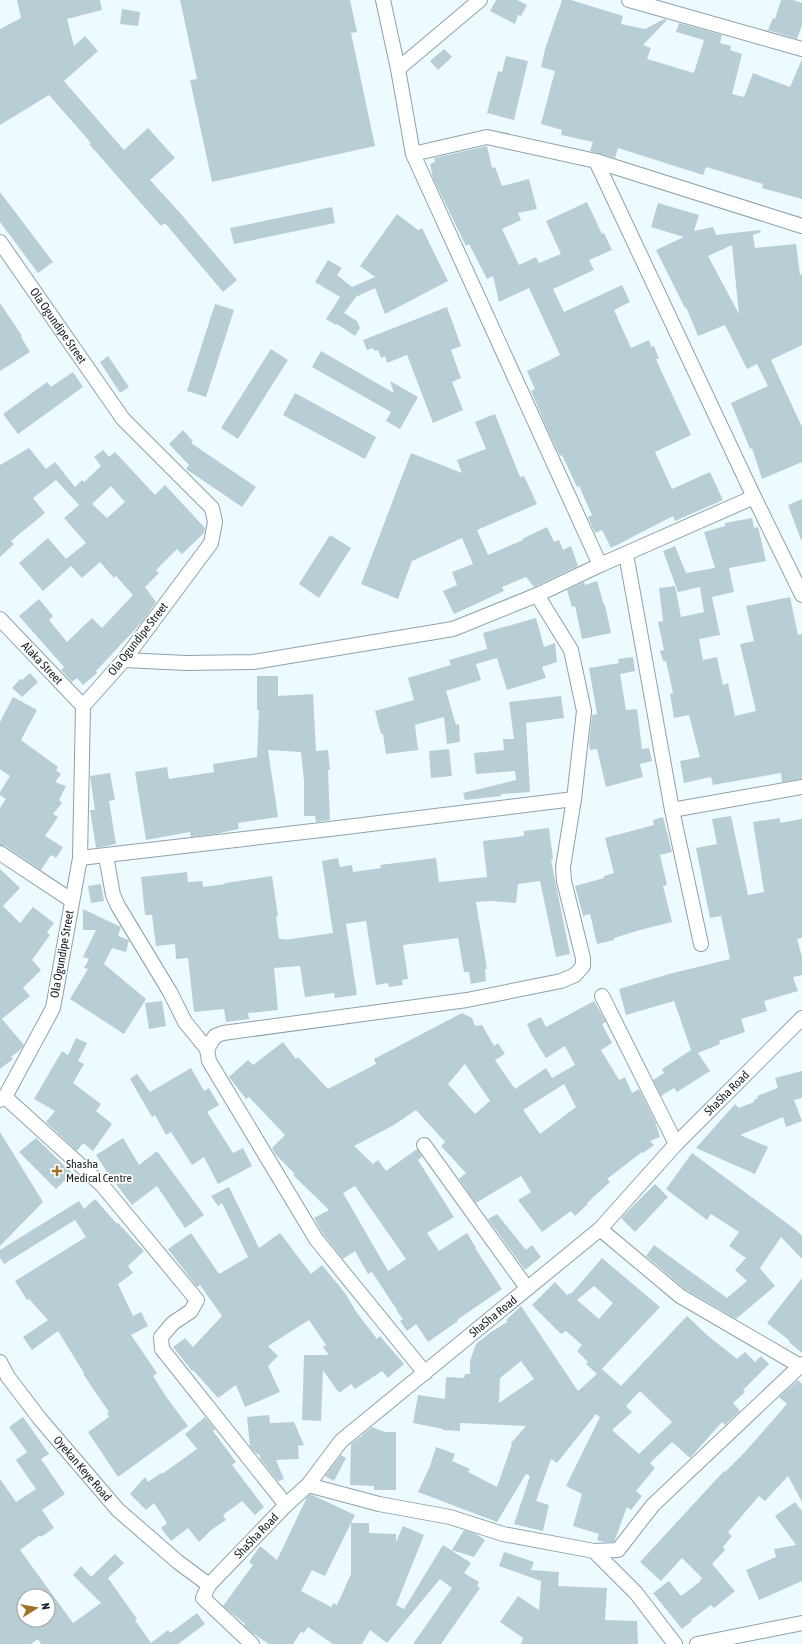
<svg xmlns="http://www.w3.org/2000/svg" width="802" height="1644" viewBox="0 0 802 1644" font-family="'Asap Condensed',sans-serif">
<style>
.building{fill:#b8ced5;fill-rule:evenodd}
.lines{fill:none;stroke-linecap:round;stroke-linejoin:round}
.minor-casing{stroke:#8da3a9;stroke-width:16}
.minor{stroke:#fff;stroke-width:14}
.poi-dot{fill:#9f7323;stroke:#fff;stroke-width:1.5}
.labels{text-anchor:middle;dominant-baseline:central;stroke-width:3.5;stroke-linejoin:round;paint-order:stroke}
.street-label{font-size:12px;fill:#182123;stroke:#fff}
.poi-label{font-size:12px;fill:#182123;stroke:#fff;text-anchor:start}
</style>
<rect width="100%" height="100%" fill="#edfbff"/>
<g class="building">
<path d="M17,0H100L102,10L67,19L74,46L85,36L98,51L64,81L124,150L148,128L175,158L150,180L181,214L237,280L223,292L165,223L161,226L89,144L91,143L49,95L0,125V29L21,18Z"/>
<path d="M180,0H350L357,32L351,33L375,146L212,182L190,80L197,79Z"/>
<path d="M496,0H517L527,5L521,16L518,15L515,24L490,11Z"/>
<path d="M562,0H571L623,16L621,24L645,29L664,19L667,20L643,45L651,48L647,59L694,73L704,40L676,32L679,23L722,35L720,43L731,46L730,50L742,54L732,94L744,97L753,73L790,87L802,59V199L762,188L763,184L706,167L703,175L618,148L615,158L590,151L593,142L561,135L562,130L541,124L555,71L541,67L545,49Z"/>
<path d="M781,0H793L802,3V25L797,39L768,30L773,18L775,19Z"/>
<path d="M122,9L140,12L138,26L120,24Z"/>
<path d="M444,49L452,57L438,70L430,61Z"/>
<path d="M506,56L528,61L514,120L487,113L498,71L502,72Z"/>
<path d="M487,146L492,168L495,167L502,186L529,179L537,209L518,213L521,220L502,229L519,265L536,257L539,263L561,254L546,221L587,202L602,234L604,233L612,250L589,260L594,270L553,289L564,312L622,285L630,302L614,310L631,348L649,340L651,347L654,346L659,359H656L659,366L691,435L655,452L672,489L710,472L723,500L675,521L673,516L611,548L602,530L595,533L588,517L592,515L579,486L577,487L562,455L560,456L549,433L531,391L535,389L527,371L560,355L529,288L499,302L493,276L487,279L469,244L466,246L433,178L430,164L435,162L434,158Z"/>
<path d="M0,192L53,262L38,273L0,222Z"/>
<path d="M658,203L699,215L694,231L713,227L716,235L760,230L761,232L753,235L755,248L796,244L800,275L802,274V345L771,360L802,427V462L762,479L752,448L750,449L731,403L768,386L757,364L747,369L725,325L698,336L686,307L685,308L656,250L684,237L651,227ZM732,245L739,314L708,256Z"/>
<path d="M332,207L335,223L234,244L230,228Z"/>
<path d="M397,214L418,230L422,228L448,281L385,314L375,288L356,297L344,313L357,321L360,328L355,336L337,324L336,325L326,319L340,297L315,282L328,260L342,268L337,275L352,287L375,277L360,266Z"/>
<path d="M0,303L22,336L21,337L30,352L0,371Z"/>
<path d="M215,304L234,310L206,397L187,391Z"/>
<path d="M447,307L461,346L451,350L461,378L452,382L463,410L433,423L407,355L387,363L385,356L381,358L378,350L375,351L373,348L367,350L363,340Z"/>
<path d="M271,349L288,360L238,439L221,428Z"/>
<path d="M321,351L394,393L390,381L418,397L400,429L386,421L391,412L312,367Z"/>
<path d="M108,356L129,387L120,393L100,362Z"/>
<path d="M73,372L83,387L18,434L3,414L47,382L51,387Z"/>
<path d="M295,393L376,437L365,459L283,415Z"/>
<path d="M495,414L520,477L524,476L537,504L477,530L488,555L523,540L522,539L547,527L554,542L559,540L563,550L571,546L578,566L534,587L526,577L502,587L504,591L454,614L443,591L457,585L452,572L473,564L462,538L412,561L398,599L361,584L411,453L462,473L457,460L486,449L475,422Z"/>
<path d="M183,430L193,441L191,443L256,487L242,507L186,469L189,465L169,444Z"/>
<path d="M29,448L46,469L55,462L75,487L82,480L84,482L101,466L94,457L103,450L109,457L115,452L155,495L165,485L205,528L204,533L182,554L177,549L156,570L159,573L145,587L156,602L142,622L96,671L97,673L83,685L77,678L72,682L61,670L64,667L19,616L39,599L53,616L49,620L67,642L92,618L102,628L133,595L116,576L114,578L100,562L82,578L71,566L43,591L19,563L48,538L66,559L86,543L64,518L79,505L56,480L33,498L45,513L11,541L14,544L0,557V465ZM111,486L125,502L107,518L92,504Z"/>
<path d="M802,499V540H801L788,505Z"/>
<path d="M752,518L754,528L758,527L766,561L729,568L734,592L712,597L720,635L699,639L703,660L717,657L723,685L728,683L735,716L756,711L740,644L754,641L746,606L790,597L798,635L802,634V779L782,782L781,773L713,785L711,777L684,783L680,761L700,757L689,715L674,718L670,694L673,693L666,661H663L660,651L664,650L658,622L663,621L659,588L675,586L681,617L704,612L700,587L678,592L663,551L675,546L686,573L715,568L704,532L725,526V523Z"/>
<path d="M330,535L351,548L319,598L299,584Z"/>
<path d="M597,581L604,605H605L611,633L582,639L575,606L572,607L567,590L584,582L585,585Z"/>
<path d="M536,618L544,647L555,643L557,662L542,667L546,678L507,690L497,658L476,664L481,680L446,691L456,725L459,724L460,742L447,744L444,717L415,725L418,750L386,754L383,734H381L375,711L414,700L408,678L451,665L449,660L487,649L483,633Z"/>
<path d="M633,657L635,671L620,674L626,710L637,709L642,749L649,748L652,761L640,764L643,777L606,787L597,749L590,750L589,744L592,715L597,714L589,668L619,663L618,659Z"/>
<path d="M30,673L38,682L22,697L12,688L20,679L22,680Z"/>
<path d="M257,676H278V696L313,694L316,751L328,750L330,770H328L330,820L316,822L315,816H304V781L301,752L268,750L278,817L238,823L239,829L215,834L191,837L190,832L146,840L135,772L167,767L169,779L214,772L213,764L257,757L259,710H257Z"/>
<path d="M561,696L564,718L526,723L530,792L501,794V796L465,800L463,793L516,780L515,771L476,774L474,753L504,750L503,739H514L509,702Z"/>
<path d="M13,697L37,710L21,740L58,767L56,770L61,774L55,782L66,786L59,800L62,803L53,814L58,817L45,836L63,847L56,858L51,855L41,870L5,846L0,845V808L6,799L0,795V792L10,776L0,769V722Z"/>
<path d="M449,749L452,776L431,778L429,751Z"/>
<path d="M110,773L115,800L109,801L116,844L96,848L90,810H95L90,776Z"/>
<path d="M731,816L748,895L764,892L753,822L780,818V823L802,819V938L797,939L802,957V975L793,977L798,991L764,1001L767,1011L741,1019L745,1032L719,1041L720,1044L698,1053L710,1071L677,1092L674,1088L661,1096L653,1080L664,1073L662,1069L691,1050L674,1001L626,1015L619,989L669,974L730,959L721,916L710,918L696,848L717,844L712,819Z"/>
<path d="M663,817L672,852L660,855L667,885L663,886L672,922L640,930L614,938V940L597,944L590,914L583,916L575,886L604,878V876L614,873L605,838L654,825L653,820Z"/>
<path d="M549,828L553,859L551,860L570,954L556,957L540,881L518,884L516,903L491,901L476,902L487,969H485L486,981L471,984L469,972H464L458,938L403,945L408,979L402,980L403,985L389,987L388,983L376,985L366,921L346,924L357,995L335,998L334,993L305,997L300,966L274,968L278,1010L248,1013L249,1019L226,1022L224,1009L194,1012L188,958L176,959L175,944L156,946L152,915H145L141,877L187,872L188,882L202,881L203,887L225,884V883L272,876L278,916L276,917L279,939H284V940L333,933L322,861L338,858L340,867L352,865L353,872L381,868L380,865L436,858L439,882L487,877L483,841L524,836V831Z"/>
<path d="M0,869L20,888L3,906L20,923L33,907L54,923L47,932L50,935L32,960L41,970L23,988L30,996L2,1019L24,1045L21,1049L11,1057L13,1059L0,1069Z"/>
<path d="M101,884L104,901L91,903L88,886Z"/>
<path d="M83,909L121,927L118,936L129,940L126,952L112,948L104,964L146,999L124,1034L70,999L88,969L84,968L89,959L83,957L96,930H83Z"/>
<path d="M162,1001L166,1026L149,1029L145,1003Z"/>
<path d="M594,1001L606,1022L602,1024L612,1043L601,1050L619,1080L625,1077L632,1093L639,1089L655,1121L660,1137L650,1141L654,1145L643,1153L642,1152L607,1179L610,1182L587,1203L588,1204L575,1216L571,1211L542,1232L518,1200L531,1192L521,1176L476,1203L459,1179L466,1173L441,1146L445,1142L416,1110L394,1125L354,1146L373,1164L378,1160L386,1171L417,1149L422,1157L418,1160L454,1217L427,1233L439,1251L467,1233L476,1248H475L502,1289L457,1320L458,1321L428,1342L416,1324L407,1331L400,1321L403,1319L396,1310H397L372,1272L368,1274L355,1251L343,1259L323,1234L314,1218L329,1210L293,1175L295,1174L276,1155L272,1148L285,1135L249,1097L246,1099L229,1077L248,1060L253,1065L283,1042L296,1059L298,1057L328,1089L376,1064L374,1059L462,1013L472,1018L475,1026L482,1025L494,1046L498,1043L505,1054L495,1060L515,1089L546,1068L552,1078L575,1065L565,1046L546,1058L531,1034L527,1024L541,1017L546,1027ZM465,1064L490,1101L475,1114L448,1084ZM564,1084L576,1107L540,1134L523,1110ZM355,1186L406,1259L388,1271L343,1193Z"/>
<path d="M76,1038L87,1043L78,1061L84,1064L73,1083L101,1104L96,1111L112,1124L93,1151L83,1143L77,1151L46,1122L55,1111L34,1099L62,1051L68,1055Z"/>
<path d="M191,1068L204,1091L209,1088L219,1105L207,1112L233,1153L243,1148L252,1166L218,1184L204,1157L192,1165L171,1132L166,1135L155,1115L152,1117L130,1079L137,1074L150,1092Z"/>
<path d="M802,1071V1098L794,1100L802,1121L786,1127L783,1117L740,1135L768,1147L755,1174L696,1148L735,1104L739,1108L754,1102V1100L758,1098L757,1096L778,1088L775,1078Z"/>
<path d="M0,1132L43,1202L0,1246Z"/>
<path d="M36,1138L72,1173L56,1189L19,1152Z"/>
<path d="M123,1138L139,1165L157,1151L204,1215L185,1228L157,1186L132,1205L109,1175L96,1155Z"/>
<path d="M692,1153L796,1230L802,1236V1259L781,1237L760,1268L775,1286L736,1319L685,1289L646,1256L654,1245L727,1298L747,1281L735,1270L746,1258L729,1246L739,1232L711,1214L707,1220L666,1189Z"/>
<path d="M655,1184L668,1197L635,1232L621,1218Z"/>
<path d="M229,1187L259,1248L280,1233L311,1274L322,1265L345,1293L357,1313L377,1339L380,1336L404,1364L388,1378L382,1371L355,1389L351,1384L339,1393L323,1370L321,1421L302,1420L304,1355H329L323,1347L326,1345L309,1320L268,1346L278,1356L268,1366L280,1392L245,1407L236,1385L218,1398L193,1370L192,1371L173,1347L185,1338L193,1347L222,1316L200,1285L197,1287L168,1249L191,1233L219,1274L248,1257L222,1203L218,1206L211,1196Z"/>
<path d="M95,1199L117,1224L118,1223L144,1251L128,1266L133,1273L118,1284L133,1316L141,1312L148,1326L131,1335L157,1373L153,1376L167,1398L188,1426L118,1477L88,1432L109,1417L107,1413L109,1412L83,1374L84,1373L58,1331L32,1350L23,1337L48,1320L29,1299L27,1300L15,1281L86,1237L75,1220L4,1264L0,1258V1250L79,1201L84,1209Z"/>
<path d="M497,1214L526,1250L532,1245L541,1257L525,1270L488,1219Z"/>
<path d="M602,1258L660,1307L598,1373L602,1369L621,1386L687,1316L707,1335L737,1359L745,1352L755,1362L761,1356L769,1364L743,1390L745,1392L733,1403L740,1411L725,1425L722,1422L690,1458L672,1442L650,1463L655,1468L636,1491L642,1496L631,1510L627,1507L614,1542H604L597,1540L599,1534L573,1526L582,1494L566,1486L600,1417L596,1414L557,1463L551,1459L536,1501L549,1505L543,1531L514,1524L530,1476L526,1474L497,1522L418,1492L430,1466L436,1447L455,1454L452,1461L470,1469L468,1472L497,1487L512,1444L511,1443L526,1426L460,1423V1431L442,1430L443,1429L413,1423L418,1395L445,1399L446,1377L464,1378L465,1374H470V1361L476,1344L491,1332L507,1322L506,1320L521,1306L578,1391L597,1374L586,1364L588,1362L577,1351L582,1345L566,1331L561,1334L532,1305L555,1282L567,1295L570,1293L571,1294ZM594,1286L613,1303L599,1319L577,1300ZM521,1361L534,1379L499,1403L500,1378ZM640,1391L672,1422L639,1454L612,1430L632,1412L626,1406Z"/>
<path d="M802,1278V1353L789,1342L790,1341L767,1323Z"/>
<path d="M798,1380L802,1384V1502L788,1476L765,1501L759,1496L728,1532L732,1536L723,1547L725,1550L712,1564L735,1591L714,1608L711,1605L691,1620L692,1621L682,1629L653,1593L669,1581L681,1596L701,1581L700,1580L702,1578L682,1558L661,1581L640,1562L724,1471L725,1472L745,1452L787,1404L779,1397Z"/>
<path d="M269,1415L270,1423L294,1422L304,1445L298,1446L299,1459L276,1460L284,1479L278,1481L261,1460L259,1454H257L250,1447L247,1417Z"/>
<path d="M23,1417L49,1454L41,1459L65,1494L42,1510L54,1528L41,1537L40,1535L20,1550L73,1623L101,1603L73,1575L81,1566L91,1577L115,1554L124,1563L108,1578L137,1619L135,1620L151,1643L168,1630L170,1633L197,1613L205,1624L178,1644H41L38,1639L31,1644H0V1479L16,1502L36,1489L16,1460L27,1452L9,1427ZM24,1596H48V1620H24Z"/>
<path d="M205,1417L215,1429L213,1431L236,1462L232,1465L264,1507L255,1515L242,1501L223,1515L226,1520L211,1530L199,1542L188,1528L171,1541L161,1528L167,1523L154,1503L146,1510L130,1494L145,1477L148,1482L161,1473L162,1474L197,1449L185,1434Z"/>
<path d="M372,1427L385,1432H396V1490H374V1486L350,1485L351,1444L360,1437H361L363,1434Z"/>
<path d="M341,1455L346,1458L334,1481L325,1476Z"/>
<path d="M310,1494L355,1515L325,1576L312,1570L301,1591L331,1607L334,1603L337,1605L351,1574V1523H369V1533L396,1534V1542L403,1526L424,1535L396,1605L404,1609L443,1545L471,1563L464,1573L479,1582L477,1586L480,1588L441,1644H413L452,1588L440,1579L387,1643L370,1630L362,1644H333L308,1627L304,1633L301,1632L293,1644H269L251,1632L244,1625L245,1624L223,1606L253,1565L249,1562L260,1546L277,1560L307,1497Z"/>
<path d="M795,1502L802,1511V1581L759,1600L746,1570L776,1557L774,1549L796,1545L775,1516Z"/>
<path d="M464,1530L476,1534L485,1540L474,1557L452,1550Z"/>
<path d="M504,1552L534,1562L531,1570L559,1572L558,1586L607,1588L605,1620L637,1621L638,1644H521L523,1638L500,1622L518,1596L539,1610L541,1581L499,1566Z"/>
</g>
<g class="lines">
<g class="minor-casing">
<g id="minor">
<path d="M383,0L398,69L413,154L600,565"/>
<path d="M629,0L802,49"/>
<path d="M398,69L480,0"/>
<path d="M413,154L487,137L596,161L802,226"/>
<path d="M596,161L754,497L802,595"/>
<path id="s1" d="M0,242L123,419L212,508L215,522L211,543L124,660L83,706L80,858L53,1008L5,1097L0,1100"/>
<path d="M626,554L672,810L701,944"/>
<path id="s2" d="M0,619L83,706"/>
<path d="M124,660L186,663L253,662L453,629L537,595L600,565L754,497"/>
<path d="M672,810L802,787"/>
<path d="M0,853L71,900"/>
<path d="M106,856L113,895L118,906L170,992L185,1022L207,1049"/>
<path d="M80,858L330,829L574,799"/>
<path d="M602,996L676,1144"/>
<path d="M5,1097L102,1185L197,1300L191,1311L173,1323L161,1337L162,1349L286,1505"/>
<path d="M424,1145L527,1288"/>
<path d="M600,1229L680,1296L802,1367"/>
<path id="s3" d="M0,1362L8,1377L40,1419L118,1510L178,1562L209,1585L286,1505L308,1485L341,1441L600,1229L676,1144L802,1018"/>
<path d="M425,1373L316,1239L209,1061L207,1049L215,1036L223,1033L467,1000L561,981L575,975L583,966V958L564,881L563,867L574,799L584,711L571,650L537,595"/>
<path d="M308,1485L379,1504L450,1517L503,1534L594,1551L618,1550L653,1505L802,1364"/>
<path d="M594,1551L636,1593L675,1644"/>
<path d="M209,1585L203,1598L252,1644"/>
<path d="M697,1644L802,1623"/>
</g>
</g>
<use href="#minor" class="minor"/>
</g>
<path class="poi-dot" d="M55 1165h4v4h4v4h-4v4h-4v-4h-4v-4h4z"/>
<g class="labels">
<g class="street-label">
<text stroke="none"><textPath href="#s1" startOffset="102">Ola Ogundipe Street</textPath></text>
<text transform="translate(138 639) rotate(-52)">Ola Ogundipe Street</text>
<text stroke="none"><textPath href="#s2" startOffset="61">Alaka Street</textPath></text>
<text transform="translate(62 954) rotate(-80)">Ola Ogundipe Street</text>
<text stroke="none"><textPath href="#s3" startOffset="1024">ShaSha Road</textPath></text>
<text stroke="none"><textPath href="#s3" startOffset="700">ShaSha Road</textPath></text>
<text stroke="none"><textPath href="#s3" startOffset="135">Oyekan Keye Road</textPath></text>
<text stroke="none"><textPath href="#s3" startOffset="376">ShaSha Road</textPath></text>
</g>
<g class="poi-label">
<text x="66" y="1164">Shasha<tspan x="66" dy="14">Medical Centre</tspan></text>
</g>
</g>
<g transform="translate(36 1608) rotate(79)"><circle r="19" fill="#ffffff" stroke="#a3a6a7"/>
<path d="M0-3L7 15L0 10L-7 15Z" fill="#9f7323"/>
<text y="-6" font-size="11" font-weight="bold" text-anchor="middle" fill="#182123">N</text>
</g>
</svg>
